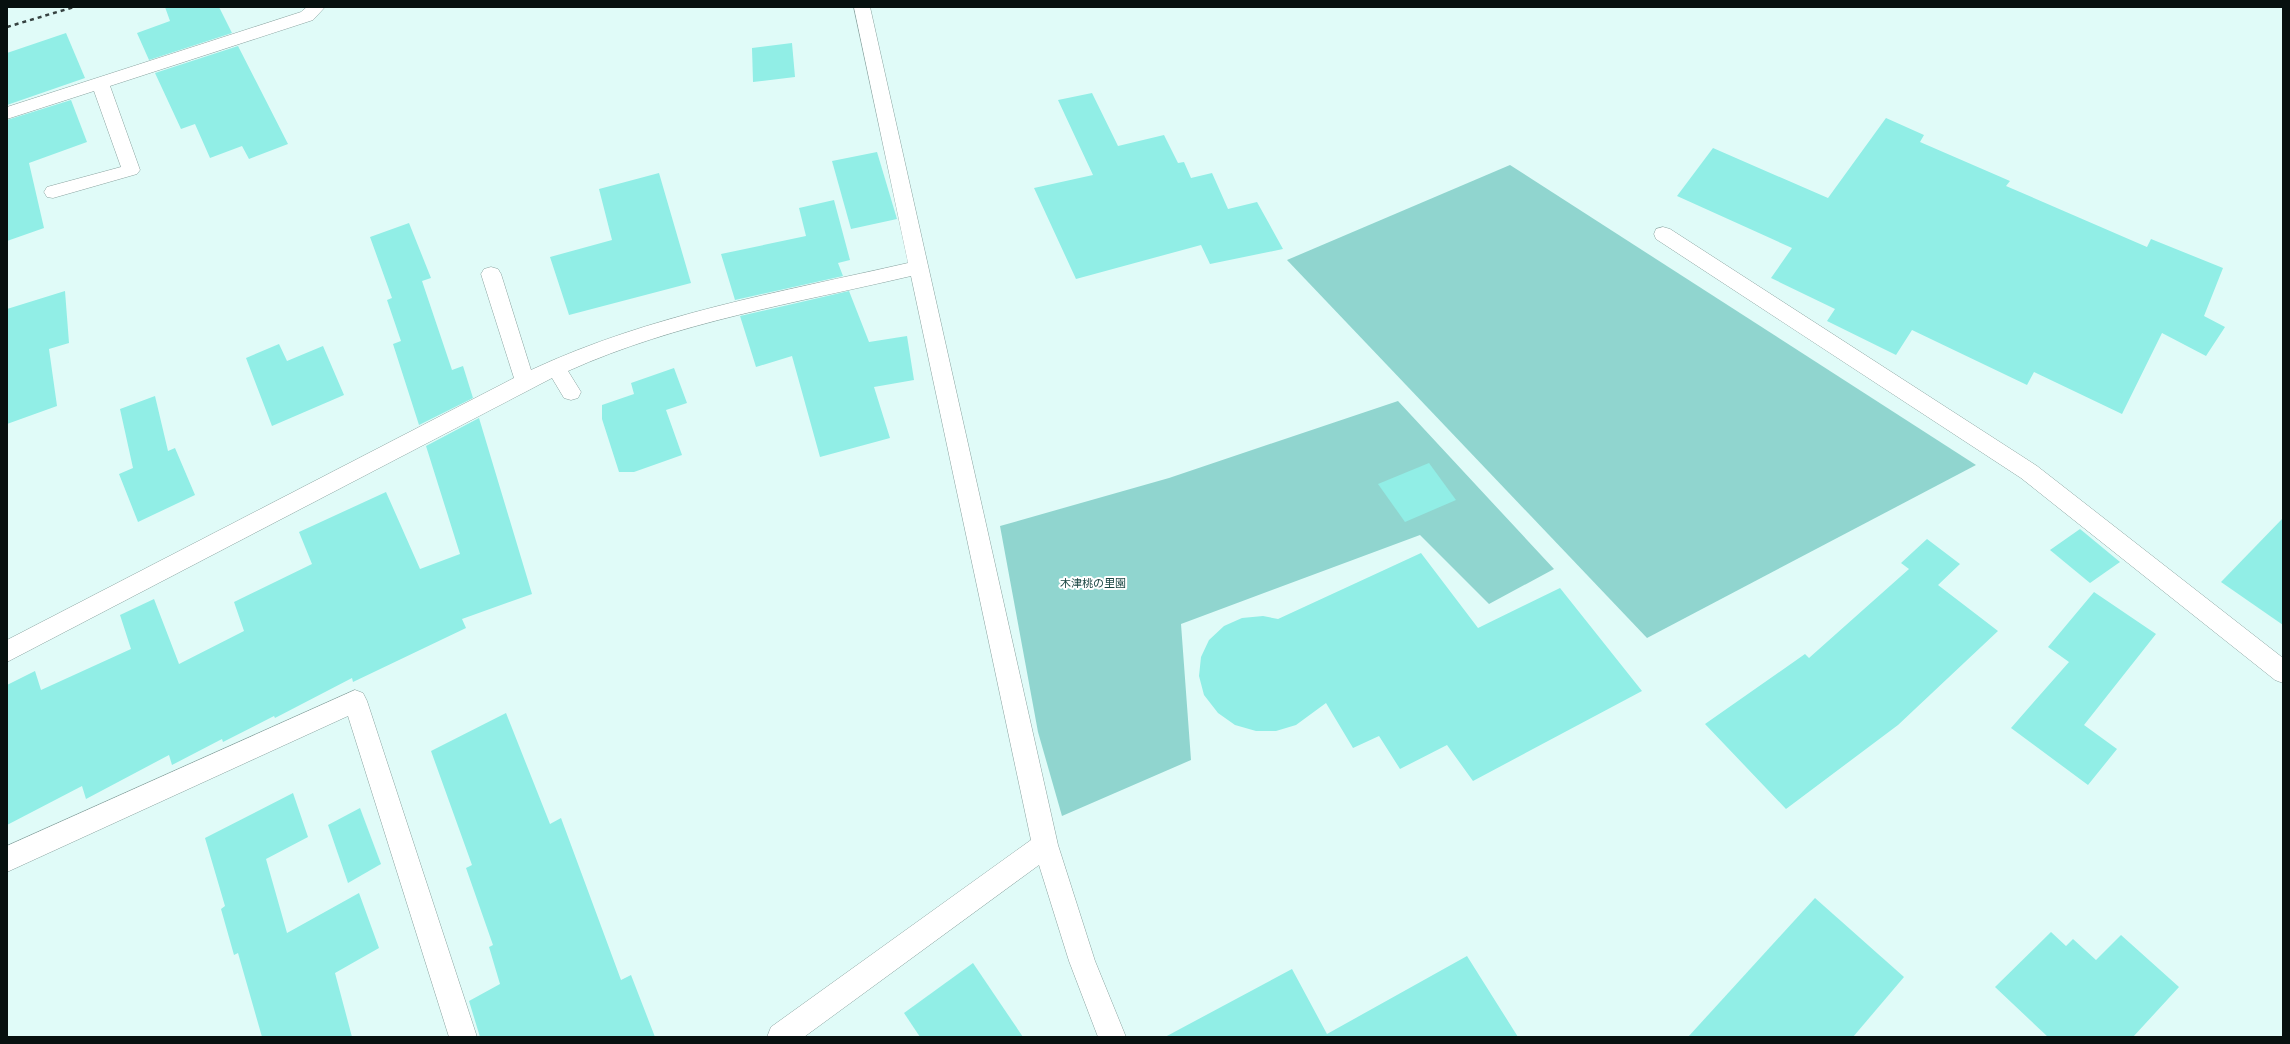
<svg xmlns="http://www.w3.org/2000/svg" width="2290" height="1044" viewBox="0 0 2290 1044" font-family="Rubik,'Noto Sans JP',sans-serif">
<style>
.green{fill:#90d5cf}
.building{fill:#91eee6}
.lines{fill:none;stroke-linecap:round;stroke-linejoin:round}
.minor-casing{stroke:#8aa3a0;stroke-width:1}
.minor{fill:#fff;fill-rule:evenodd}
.rail{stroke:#364241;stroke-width:2.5;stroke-dasharray:4 4;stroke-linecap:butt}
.labels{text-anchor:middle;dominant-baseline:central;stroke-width:4;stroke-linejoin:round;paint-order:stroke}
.park-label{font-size:11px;fill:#1b4643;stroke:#fff}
</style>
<rect width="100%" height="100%" fill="#e0fbf8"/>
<g class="green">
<path d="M1510,165L1976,465L1647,638L1287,260Z"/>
<path d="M1398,401L1554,569L1489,604L1420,535L1181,624L1191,760L1062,816L1038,732L1000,526L1169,478Z"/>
</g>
<g class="building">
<path d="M165,7H219L232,33L149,60L137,33L170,21Z"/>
<path d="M66,33L85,78L7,105V53Z"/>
<path d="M792,43L795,77L753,82L752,48Z"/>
<path d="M238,46L288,144L249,159L242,146L210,158L195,124L181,129L155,73Z"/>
<path d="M1092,93L1118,146L1164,135L1178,163L1184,162L1191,178L1212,173L1228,209L1257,202L1283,249L1210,264L1201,245L1076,279L1034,188L1093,175L1058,100Z"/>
<path d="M71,100L87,142L29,163L44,228L7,241V120Z"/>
<path d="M1886,118L1924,135L1920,142L2010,181L2006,186L2147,247L2151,239L2223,268L2204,316L2225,327L2206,356L2162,333L2122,414L2034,372L2027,385L1912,330L1896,355L1827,321L1835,309L1771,278L1792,248L1677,196L1713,148L1828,198Z"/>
<path d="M877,152L897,219L851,229L832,161Z"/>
<path d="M659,173L691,283L569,315L550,257L612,240L599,189Z"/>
<path d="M834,200L850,260L838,263L843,276L735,300L721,254L806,236L799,208Z"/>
<path d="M409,223L431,278L422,281L452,370L463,366L473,398L419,425L393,344L401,341L387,300L392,298L370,237Z"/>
<path d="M65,291L69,343L49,349L57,406L7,424V309Z"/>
<path d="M849,291L869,342L907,336L914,380L874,387L890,438L820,457L792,356L756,367L740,316Z"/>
<path d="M279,344L287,361L323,346L344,395L272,426L246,358Z"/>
<path d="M674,368L687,403L666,410L682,455L634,472H619L602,419V405L634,394L631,383Z"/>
<path d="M155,396L168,451L175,448L195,495L138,522L119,474L133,468L120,409Z"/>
<path d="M479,418L532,594L462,619L466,628L353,682L352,678L275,718L274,716L223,742L222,739L172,765L169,755L86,799L82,786L7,825V685L35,671L41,690L131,649L120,615L154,599L179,664L244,631L234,602L312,564L299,532L386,492L420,569L460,554L426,446Z"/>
<path d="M1429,463L1456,500L1405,522L1378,484Z"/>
<path d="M2283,518V625L2221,582Z"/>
<path d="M2080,529L2120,562L2090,583L2050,550Z"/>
<path d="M1927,539L1960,564L1938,585L1998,631L1898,725L1786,809L1705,724L1805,654L1809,658L1909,569L1901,563Z"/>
<path d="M1421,553L1478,628L1560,588L1642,691L1473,781L1447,745L1400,769L1379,736L1353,748L1326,703L1296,725L1276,731H1256L1235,725L1218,713L1204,695L1199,676L1201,657L1209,640L1224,626L1242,618L1263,616L1278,619Z"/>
<path d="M2094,592L2156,634L2084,725L2117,749L2088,785L2011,728L2069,662L2048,647Z"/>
<path d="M506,713L550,824L561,818L621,980L631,975L655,1037H480L469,1001L500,984L489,947L493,945L466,868L472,865L431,751Z"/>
<path d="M293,793L308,837L266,859L287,933L359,893L379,948L335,973L352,1037H262L238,953L234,955L221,909L225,906L205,838Z"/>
<path d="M360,808L381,864L348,883L328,825Z"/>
<path d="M1815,898L1904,977L1853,1037H1688Z"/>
<path d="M2051,932L2066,946L2073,939L2096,960L2121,935L2179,987L2133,1037H2048L1995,987Z"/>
<path d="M1467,956L1518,1037H1165L1292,969L1327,1034Z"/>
<path d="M973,963L1023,1037H920L904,1013Z"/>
</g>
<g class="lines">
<g class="minor-casing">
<g id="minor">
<path d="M307,7H325L313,20L110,86L140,170L137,174L53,198L47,197L44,192L47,187L121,167L94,91L7,119V107L301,12Z"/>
<path d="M854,7H870L1058,845L1095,961L1126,1037H1098L1069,961L1039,865L804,1037H767L771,1027L1031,840L911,276C796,303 677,322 568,371L581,392L578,398L571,400L564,398L552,378L7,662V640L514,378L481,274L484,269L491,267L498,269L501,274L531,370C651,314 781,292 908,263Z"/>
<path d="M1663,227L1670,229L2037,466L2283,658V683L2275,680L2021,478L1656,239L1654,234L1656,229Z"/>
<path d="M355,690L363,693L367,701L477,1037H449L348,716L7,872V846Z"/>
</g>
</g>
<use href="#minor" class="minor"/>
<path class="rail" d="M7,27L74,7"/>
</g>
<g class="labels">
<g class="park-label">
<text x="1093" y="583">木津桃の里園</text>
</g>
</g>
<rect width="2290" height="1044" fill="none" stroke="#07100f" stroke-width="16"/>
</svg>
